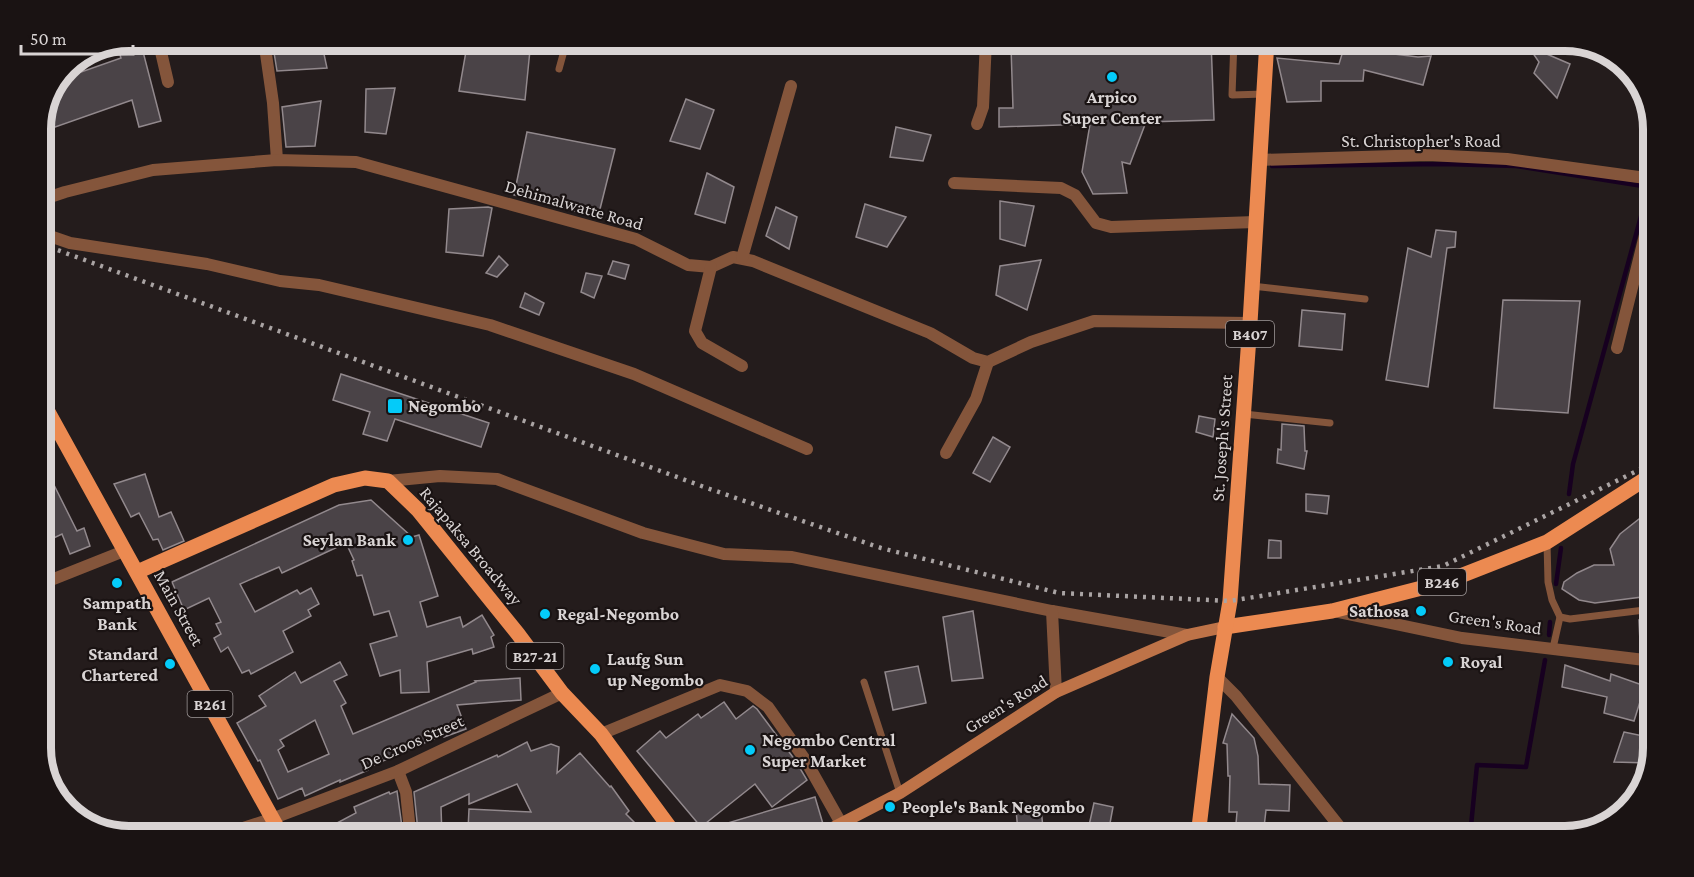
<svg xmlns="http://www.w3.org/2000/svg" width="1694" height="877" viewBox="0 0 1694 877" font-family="'Crimson Pro',serif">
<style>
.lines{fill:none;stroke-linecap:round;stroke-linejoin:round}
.stream{stroke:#170020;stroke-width:4.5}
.building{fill:#4a4347;stroke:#92898d;stroke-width:1.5;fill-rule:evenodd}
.lane{stroke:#84553b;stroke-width:7}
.street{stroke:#84553b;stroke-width:12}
.secondary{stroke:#be7348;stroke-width:12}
.primary{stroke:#ec8a51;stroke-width:15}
.rail{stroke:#aaa4a4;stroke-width:4.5;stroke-dasharray:3 6;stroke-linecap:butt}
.poi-dot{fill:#04cbf9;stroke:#1a1313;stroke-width:2}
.labels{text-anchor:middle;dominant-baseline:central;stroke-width:4.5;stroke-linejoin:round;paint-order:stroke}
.shield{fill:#1a1313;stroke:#a09a9a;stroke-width:1.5}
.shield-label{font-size:16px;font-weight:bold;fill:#d9d4d4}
.poi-label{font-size:18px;font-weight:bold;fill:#d9d4d4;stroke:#1a1313;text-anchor:start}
.street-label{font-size:18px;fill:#d9d4d4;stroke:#1a1313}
.rim{fill:none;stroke:#d9d4d4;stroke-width:8}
</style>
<rect width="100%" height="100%" fill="#241c1c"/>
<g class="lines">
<g class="stream">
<path d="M1272,166L1444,164L1516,166L1649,187L1573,464L1569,494"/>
<path d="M1556,584L1561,548"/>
<path d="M1549,635L1550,622"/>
<path d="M1470,836L1477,765L1526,767L1545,660"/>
</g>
</g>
<g class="building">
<path d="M129,40H140L161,121L139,127L132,100L41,132V123L61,79L121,58L117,45Z"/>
<path d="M272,40H321L327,68L277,71Z"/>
<path d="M468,40H531L525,100L459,91Z"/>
<path d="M1211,41L1214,120L1146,122L1130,164L1122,162L1127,193L1093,194L1082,172L1090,124L999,127V108H1013L1011,47Z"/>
<path d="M1528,46L1570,64L1557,98L1534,73L1539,62Z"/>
<path d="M1343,51H1370L1418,57L1431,56L1423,85L1364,70L1363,81H1321V101L1287,102L1277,58L1339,64Z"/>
<path d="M395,88L386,134L365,132L366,89Z"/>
<path d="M686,99L714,110L700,149L670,141Z"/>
<path d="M321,101L315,146L286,147L282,107Z"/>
<path d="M896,127L931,135L923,161L890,157Z"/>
<path d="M527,132L615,149L598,217L514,195Z"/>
<path d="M707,173L734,187L725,223L695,214Z"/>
<path d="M1000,201L1034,206L1025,246L1000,239Z"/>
<path d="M865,204L906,217L887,247L856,237Z"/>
<path d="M488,207L492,208L483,256L446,252L449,209Z"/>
<path d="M776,207L797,217L789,249L766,236Z"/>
<path d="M1436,230L1456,232L1455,247L1447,248L1428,387L1386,380L1408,248L1431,257Z"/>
<path d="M499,256L508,265L497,277L486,273Z"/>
<path d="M1041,260L1027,310L996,295L1000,266Z"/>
<path d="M613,261L629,265L625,279L608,274Z"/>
<path d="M586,273L602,276L594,298L581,292Z"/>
<path d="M525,293L544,303L539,315L520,307Z"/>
<path d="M1503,300L1580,301L1568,413L1494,408Z"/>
<path d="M1302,310L1345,314L1342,350L1299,346Z"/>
<path d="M341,374L489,423L481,447L395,419L387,441L363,434L370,412L333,400Z"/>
<path d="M1199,416L1215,419L1213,437L1196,432Z"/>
<path d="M1282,424L1304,426L1305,451H1307L1304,469L1277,463L1278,449L1281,450Z"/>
<path d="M993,437L1010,447L990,482L973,473Z"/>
<path d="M41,459L77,531L84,528L90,546L70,554L62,534L41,544Z"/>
<path d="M145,474L159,517L171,512L184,541L163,550L158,539L153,540L139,513L131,517L114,484Z"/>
<path d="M1306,494L1329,496L1327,514L1306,511Z"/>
<path d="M371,500L412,537L419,535L438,596L420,602L427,627L460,617L463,627L482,615L494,635L491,637L494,647L473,654L472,649L427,662L429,692L401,693L400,670L380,676L370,644L397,636L389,611L374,615L362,575L357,576L352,561L354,560L346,543L282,573L279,567L240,584L255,612L297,590L300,594L311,588L319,604L308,610L311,616L283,631L293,652L251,674L249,670L242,673L228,647L221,652L214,638L221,634L216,624L221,622L209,598L184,610L172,582L339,505Z"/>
<path d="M1653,508V587H1644L1642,597L1595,603L1579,600L1562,589L1564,582L1577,573L1594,565H1614L1610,549L1620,534Z"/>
<path d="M1269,540L1281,541V558H1268Z"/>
<path d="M973,611L983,678L952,681L943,617Z"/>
<path d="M1653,619V641L1640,642L1639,620Z"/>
<path d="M340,662L347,675L334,681L346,703L341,706L353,734L476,682L475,681L520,678L521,700L457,705L466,729L444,737L443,735L417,746L367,768L368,770L340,782V780L305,796L302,788L278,799L260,760L258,761L237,723L266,706L259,696L295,672L301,683ZM315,720L329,754L288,772L278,750L284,746L280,740Z"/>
<path d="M1565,665L1610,681L1611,674L1645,686L1634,721L1604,713L1607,697L1562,687Z"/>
<path d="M918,666L926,703L893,710L885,672Z"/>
<path d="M724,702L736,719L753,706L757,709L795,760L807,780L772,807L755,784L701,827L637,751L660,731L666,738L698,714L701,718Z"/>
<path d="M1232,714L1254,738L1258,756L1259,784L1290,785L1289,811L1266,810L1263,836H1235L1237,812H1229L1230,776H1228L1227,744L1223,743Z"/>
<path d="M1624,732L1653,738V748L1649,763L1614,762Z"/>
<path d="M527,742L531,751L551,744L559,747L557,773L580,753L610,787L611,786L629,811L626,814L640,828L572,827V835L468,830L469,809L531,812L517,784L469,804V794L441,807L442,837H422V830L418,831L414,792L497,755L498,757Z"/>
<path d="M397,791L403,834L394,837H366L364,828L342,837H308V834L337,825V823L356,813L354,807L389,792L390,794Z"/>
<path d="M815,797L823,824L810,831L793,836L694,837V833Z"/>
<path d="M1094,803L1113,807L1108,834L1088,830Z"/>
<path d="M1041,808L1043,828L1018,831L1016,810Z"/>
</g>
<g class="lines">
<g class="lane">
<path d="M1234,40L1232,95L1264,94"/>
<path d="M559,69L567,40"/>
<path d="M1252,286L1365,299"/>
<path d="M1244,414L1330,423"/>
<path d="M1547,542L1548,582L1552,600L1560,617L1553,648"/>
<path d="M1560,617L1570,619L1653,609"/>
<path d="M864,682L900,793"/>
<path d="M842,825L847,836"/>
</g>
<g class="street">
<path d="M160,40L161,52L168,82"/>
<path d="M264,40L273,103L277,160"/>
<path d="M1373,40L1420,49"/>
<path d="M977,124L983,107L986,40"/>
<path d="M1259,160L1428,155L1507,159L1653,179"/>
<path d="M954,183L1061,188L1075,195L1096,223L1111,227L1255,222"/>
<path d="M41,200L65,192L153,170L277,160L356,162L636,239L688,265L711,267L733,257L753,261L930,333L973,358L988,362L1031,342L1094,321L1250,323"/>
<path d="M41,233L70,243L207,264L280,281L319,285L490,325L634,374L807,449"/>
<path d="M742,258L791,86"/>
<path d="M711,267L695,331L702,343L742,366"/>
<path d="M1617,348L1653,203"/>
<path d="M946,453L976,399L988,362"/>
<path d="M388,481L440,476L497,479L643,533L724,554L792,557L1052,611L1187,635"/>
<path d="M41,584L124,551"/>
<path d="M1052,611L1056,692"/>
<path d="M1333,611L1462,638L1653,661"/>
<path d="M1217,677L1236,696L1339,826L1344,836"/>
<path d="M601,734L720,685L747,691L768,707L806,761L842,825"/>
<path d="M398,771L406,792L410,831"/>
<path d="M219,836L274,818L398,771L562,693"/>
</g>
<path class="secondary" d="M817,836L900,793L1056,692L1187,635L1225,627"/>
<g class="primary">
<path d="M41,399L282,836"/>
<path d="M137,572L334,485L365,478L388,481L418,510L518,634L562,693L601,734L676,836"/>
<path d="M1225,627L1332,611L1445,582L1547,542L1653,474"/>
<path d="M1198,836L1217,677L1230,601L1250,323L1267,40"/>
</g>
<path class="rail" d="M41,244L707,488L881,548L1059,593L1230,601L1443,566L1653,463"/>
</g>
<g class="poi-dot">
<circle cx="1112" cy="77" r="6"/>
<rect x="387" y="398" width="16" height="16" rx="3"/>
<circle cx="408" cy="540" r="6"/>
<circle cx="117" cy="583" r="6"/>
<circle cx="1421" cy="611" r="6"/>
<circle cx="545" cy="614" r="6"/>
<circle cx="1448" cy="662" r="6"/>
<circle cx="170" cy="664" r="6"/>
<circle cx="595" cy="669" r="6"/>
<circle cx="750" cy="750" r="6"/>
<circle cx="890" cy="807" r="6"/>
</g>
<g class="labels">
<g class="shield">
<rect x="1226" y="321" width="48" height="26" rx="4.5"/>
<rect x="1418" y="569" width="48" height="26" rx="4.5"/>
<rect x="506.5" y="643" width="57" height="26" rx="4.5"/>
<rect x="187.5" y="691" width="45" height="26" rx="4.5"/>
</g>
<g class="shield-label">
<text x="1250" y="334">B407</text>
<text x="1442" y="582">B246</text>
<text x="535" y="656">B27-21</text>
<text x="210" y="704">B261</text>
</g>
<g class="poi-label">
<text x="1112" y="97" text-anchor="middle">Arpico<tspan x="1112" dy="21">Super Center</tspan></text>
<text x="408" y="406">Negombo</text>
<text x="396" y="540" text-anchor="end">Seylan Bank</text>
<text x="117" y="603" text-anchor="middle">Sampath<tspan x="117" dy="21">Bank</tspan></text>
<text x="1409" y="611" text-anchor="end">Sathosa</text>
<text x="557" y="614">Regal-Negombo</text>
<text x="158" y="654" text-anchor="end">Standard<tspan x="158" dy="21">Chartered</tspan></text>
<text x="607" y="659">Laufg Sun<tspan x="607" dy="21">up Negombo</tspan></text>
<text x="1460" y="662">Royal</text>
<text x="762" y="740">Negombo Central<tspan x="762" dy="21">Super Market</tspan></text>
<text x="902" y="807">People's Bank Negombo</text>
</g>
<g class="street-label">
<text x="1421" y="141">St. Christopher's Road</text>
<text transform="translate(574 205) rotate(16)">Dehimalwatte Road</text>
<text transform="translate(1222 438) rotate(-86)">St. Joseph's Street</text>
<text transform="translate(471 546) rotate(50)">Rajapaksa Broadway</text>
<text transform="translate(179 608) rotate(61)">Main Street</text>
<text transform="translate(1495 622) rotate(8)">Green's Road</text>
<text transform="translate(1006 704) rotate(-32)">Green's Road</text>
<text transform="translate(412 742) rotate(-24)">De Croos Street</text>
</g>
</g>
<path d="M0 0H1694V877H0ZM129 51H1565A78 78 0 0 1 1643 129V748A78 78 0 0 1 1565 826H129A78 78 0 0 1 51 748V129A78 78 0 0 1 129 51Z" fill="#1a1313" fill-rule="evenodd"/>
<path class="rim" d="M129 51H1565A78 78 0 0 1 1643 129V748A78 78 0 0 1 1565 826H129A78 78 0 0 1 51 748V129A78 78 0 0 1 129 51Z"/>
<path d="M21 45v9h112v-9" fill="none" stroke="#d9d4d4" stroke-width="3"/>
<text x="30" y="45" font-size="18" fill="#d9d4d4" stroke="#1a1313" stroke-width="4.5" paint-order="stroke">50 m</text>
</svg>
